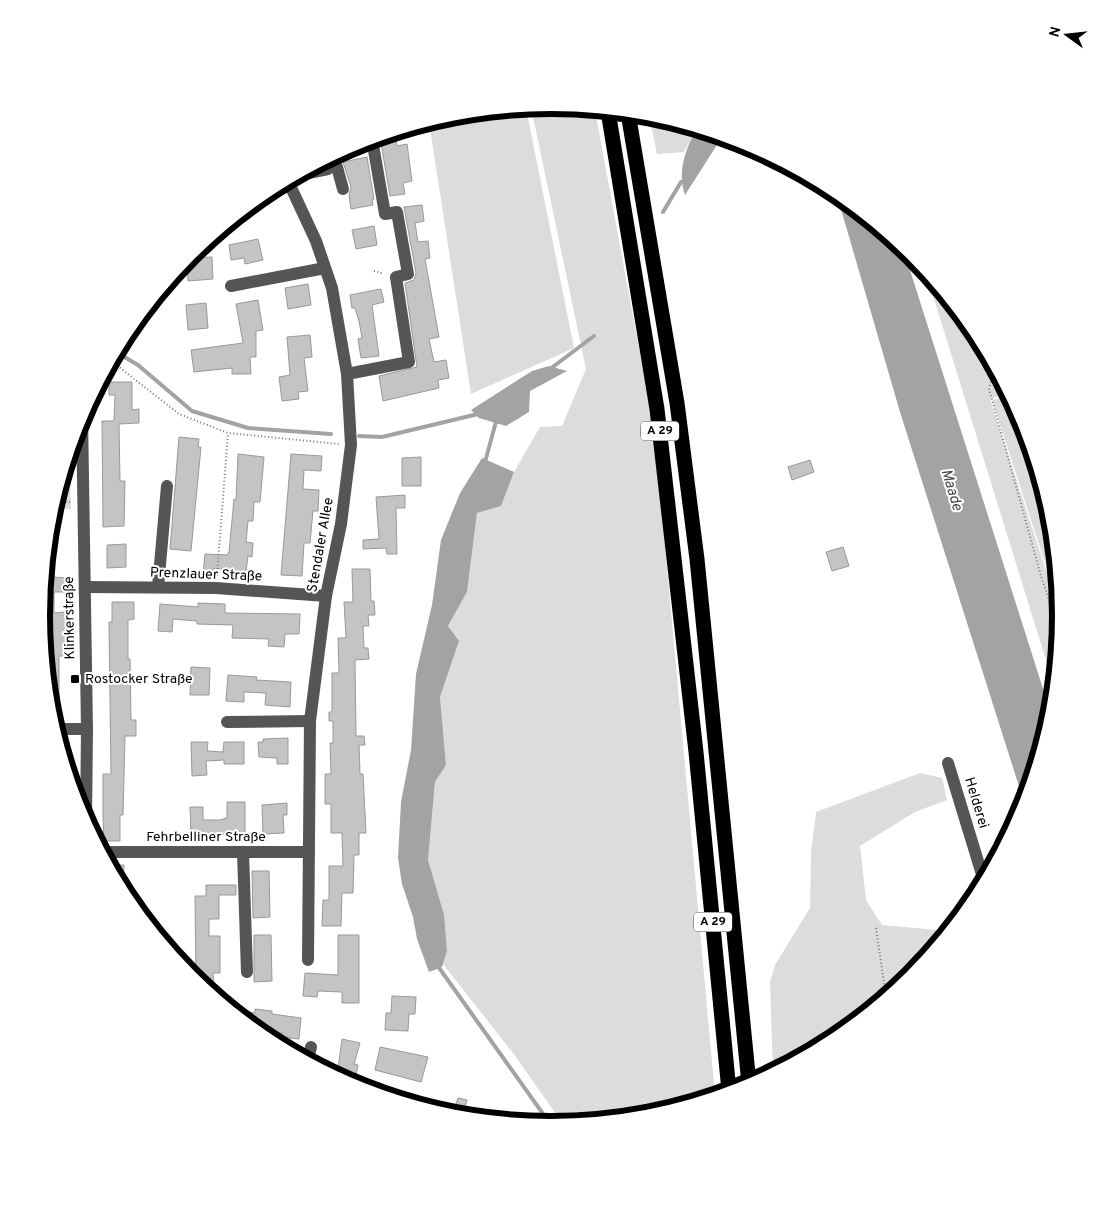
<svg xmlns="http://www.w3.org/2000/svg" width="1102" height="1230" viewBox="0 0 1102 1230" font-family="Overpass,sans-serif">
<style>
.green{fill:#dcdcdc}
.water{fill:#a3a3a3}
.lines{fill:none;stroke-linecap:round;stroke-linejoin:round}
.stream{stroke:#a3a3a3;stroke-width:4}
.building{fill:#c4c4c4;stroke:#999}
.path{stroke:#777;stroke-width:2;stroke-dasharray:1 2.5;stroke-linecap:butt}
.minor{stroke:#555;stroke-width:12}
.highway{stroke:#000;stroke-width:15}
.poi-dot{fill:#000;stroke:#fff;stroke-width:2}
.labels{text-anchor:middle;dominant-baseline:central;stroke-width:4;stroke-linejoin:round;paint-order:stroke}
.shield{fill:#fff;stroke:#4c4c4c;stroke-width:1}
.shield-label{font-size:12px;font-weight:bold;fill:#000}
.street-label{font-size:14px;fill:#000;stroke:#fff}
.poi-label{font-size:14px;fill:#000;stroke:#fff;text-anchor:start}
.water-label{font-size:15px;font-style:italic;fill:#444;stroke:#fff}
.rim{fill:none;stroke:#000;stroke-width:6}
</style>
<rect width="100%" height="100%" fill="#fff"/>
<g class="green">
<path d="M551,105L595,110L655,436L715,1095L650,1115L563,1124L513,1053L443,964L447,951L428,860L435,782L446,765L440,697L459,641L448,626L467,592L477,513L501,506L514,472L540,427L562,426L586,369L531,107Z"/>
<path d="M526,108L574,348L471,394L429,122L452,115Z"/>
<path d="M649,115L696,129L684,152L657,154Z"/>
<path d="M926,273L975,332L1008,394L990,399L1061,616L1054,686Z"/>
<path d="M1009,396L1022,420L1051,516L1060,609L992,400Z"/>
<path d="M69,457L71,509L53,510Z"/>
<path d="M920,773L942,778L947,800L915,812L860,846L866,900L882,925L948,931L911,976L834,1039L773,1071L770,982L775,965L810,908L811,853L816,812Z"/>
</g>
<g class="water">
<path d="M696,129L722,137L685,195C677,172 685,151 696,129Z"/>
<path d="M836,192L903,248L1051,714L1024,802L900,412Z"/>
<path d="M549,366L567,371L530,391L529,412L506,426L479,418L471,410L532,371Z"/>
<path d="M482,458L514,472L501,506L477,513L467,592L448,626L459,641L440,697L446,765L435,782L428,860L444,915L447,951L442,967L429,972L417,939L413,917L402,884L398,858L401,802L411,750L416,674L432,605L441,540L460,493Z"/>
</g>
<g class="lines">
<g class="stream">
<path d="M663,212L681,182"/>
<path d="M116,352L138,365L192,411L248,428L331,434"/>
<path d="M550,369L594,336"/>
<path d="M359,436L382,437L478,414"/>
<path d="M485,462L497,418"/>
<path d="M437,965L551,1125"/>
</g>
</g>
<g class="building">
<path d="M395,132L397,146L407,144L412,181L403,183L405,194L390,196L380,137Z"/>
<path d="M367,157L374,199L372,200L373,205L351,209L349,195L351,187L343,162Z"/>
<path d="M422,205L424,221L415,223L418,242L428,241L430,258L425,259L439,337L429,339L434,362L446,360L449,378L438,380L439,388L383,401L379,376L417,367L405,283L414,280L416,273L404,207Z"/>
<path d="M374,226L377,245L356,249L352,230Z"/>
<path d="M258,239L263,260L245,264L244,258L231,260L229,245Z"/>
<path d="M212,257L213,279L188,281L187,258Z"/>
<path d="M308,284L311,305L288,309L285,288Z"/>
<path d="M381,289L384,302L372,305L379,356L361,358L358,339L362,338L359,321L355,308H352L350,295Z"/>
<path d="M258,300L263,330L256,331V357H250L251,374H232V368L194,372L191,350L243,343L236,304Z"/>
<path d="M206,303L208,328L188,330L186,305Z"/>
<path d="M310,335L312,357L304,358L308,391L298,392L299,399L282,401L279,377L290,375L287,337Z"/>
<path d="M109,382H132V410L139,409V423L119,424L120,481H125L124,526L103,527L102,421H114L115,395H109Z"/>
<path d="M179,437L199,439L198,447H201L191,551L170,549Z"/>
<path d="M238,454L264,457L260,502H254L253,521H248L246,542L253,543L252,557L248,556L246,572L214,568V575H203L205,554L227,555L229,552L234,499L236,500Z"/>
<path d="M291,454L322,456L321,471L304,470L303,489L319,490L318,511H313L310,543H304L302,576L281,575Z"/>
<path d="M421,457V486H402V458Z"/>
<path d="M810,460L814,472L792,480L788,467Z"/>
<path d="M405,495V508H396L397,554H387L386,548L363,549V540L379,539L376,497Z"/>
<path d="M126,544V567L107,568V545Z"/>
<path d="M843,547L849,566L832,571L826,552Z"/>
<path d="M352,569H370L371,601H374L375,615H368L369,626H363L364,648H368L369,659L355,660L356,736H364L365,745H359L360,774H363L366,833H359V855H354L353,893H342L341,926H322L323,900H329V866H343L342,833H331V804H325V774H331L330,743H333V721H329V712H332V673H339L338,638H346L344,602H353Z"/>
<path d="M52,577L68,578V592H54V613L66,612L67,656H59V713H51L41,615L44,582H52Z"/>
<path d="M112,602H134V619L128,620V659H130L131,720H136V736H125L123,815H120V841H104L103,815V774H111L109,622H112Z"/>
<path d="M198,603L225,604V613L300,614L299,634H285L284,647L268,646L269,639L232,638L233,625L197,624V621L173,619L172,632L158,631L160,604L198,607Z"/>
<path d="M191,667L210,668L209,695H190Z"/>
<path d="M228,675L257,677L256,680L291,682L290,707L265,705L266,693L244,692V702L226,701Z"/>
<path d="M288,738V764H277V758L259,757L258,742H263V739Z"/>
<path d="M191,742H208L207,751L223,752L224,742H244V764H224V760L206,761L207,775L192,776Z"/>
<path d="M227,802H245V834L191,835L190,807H203V820H220L227,818Z"/>
<path d="M287,803V815H283L284,833L263,834L262,805Z"/>
<path d="M109,865H124L123,891Z"/>
<path d="M252,871H269L270,917L253,918Z"/>
<path d="M206,885H236V895H219V919H209V936H220V973H213L215,995L196,980L195,896H206Z"/>
<path d="M254,935H271L272,981L254,982Z"/>
<path d="M338,935H359V1003H342V992L318,991L317,997L303,996L305,973L338,975Z"/>
<path d="M392,996L416,997L415,1014H409L408,1031L385,1030L386,1013H391Z"/>
<path d="M255,1009L272,1011V1014L301,1018L299,1039L281,1037L282,1033L256,1029L233,1010L255,1013Z"/>
<path d="M342,1039L360,1043L354,1064L358,1065L354,1085L337,1076Z"/>
<path d="M380,1047L428,1057L421,1082L375,1070Z"/>
<path d="M458,1098L467,1100L465,1107L488,1114V1118L452,1115Z"/>
</g>
<g class="lines">
<g class="path">
<path d="M374,271L384,274"/>
<path d="M110,364L119,367L179,414L228,433L339,444"/>
<path d="M994,368L989,389L1041,576L1059,629"/>
<path d="M55,501L72,502"/>
<path d="M217,576L228,433"/>
<path d="M876,928L886,997"/>
</g>
<g class="minor">
<path d="M328,166L337,167L343,189"/>
<path d="M299,175L328,169L327,160"/>
<path d="M288,181L316,241L332,288L347,374L351,445L341,524L326,596L310,721L308,960"/>
<path d="M277,186L289,184"/>
<path d="M231,286L325,268"/>
<path d="M347,374L409,362L396,277L408,274L397,212L385,214L372,139"/>
<path d="M82,415L87,729L86,821"/>
<path d="M85,587L216,588L326,596"/>
<path d="M158,587L167,486"/>
<path d="M227,722L310,721"/>
<path d="M55,729H87"/>
<path d="M948,763L984,881"/>
<path d="M103,852H309"/>
<path d="M243,852L247,972"/>
<path d="M308,1060L311,1047"/>
</g>
<g class="highway">
<path d="M608,111L657,409L696,752L729,1091"/>
<path d="M628,113L677,403L697,559L749,1084"/>
</g>
</g>
<rect class="poi-dot" x="70" y="674" width="10" height="10" rx="2.5"/>
<g class="labels">
<g class="shield">
<rect x="641" y="421.5" width="38" height="19" rx="4"/>
<rect x="694" y="912.5" width="38" height="19" rx="4"/>
</g>
<g class="shield-label">
<text x="660" y="431">A 29</text>
<text x="713" y="922">A 29</text>
</g>
<g class="street-label">
<text transform="translate(321 545) rotate(-80)">Stendaler Allee</text>
<text transform="translate(206 575) rotate(2)">Prenzlauer Straße</text>
<text transform="translate(70 618) rotate(-91)">Klinkerstraße</text>
<text transform="translate(976 803) rotate(73)">Helderei</text>
<text x="206" y="837">Fehrbelliner Straße</text>
</g>
<g class="poi-label">
<text x="85" y="679">Rostocker Straße</text>
</g>
<g class="water-label">
<text transform="translate(951 490) rotate(73)">Maade</text>
</g>
</g>
<path d="M0 0H1102V1230H0ZM50 615a501 501 0 1 1 1002 0a501 501 0 1 1-1002 0Z" fill="#fff" fill-rule="evenodd"/>
<path class="rim" d="M50 615a501 501 0 1 1 1002 0a501 501 0 1 1-1002 0Z"/>
<g transform="translate(1067 35) rotate(285)" stroke="#ffffff" stroke-width="4" paint-order="stroke">
<path d="M0-4L9 19L0 12L-9 19Z" fill="#000000"/>
<text y="-8" font-size="14" font-weight="bold" text-anchor="middle" fill="#000000">N</text>
</g>
</svg>
